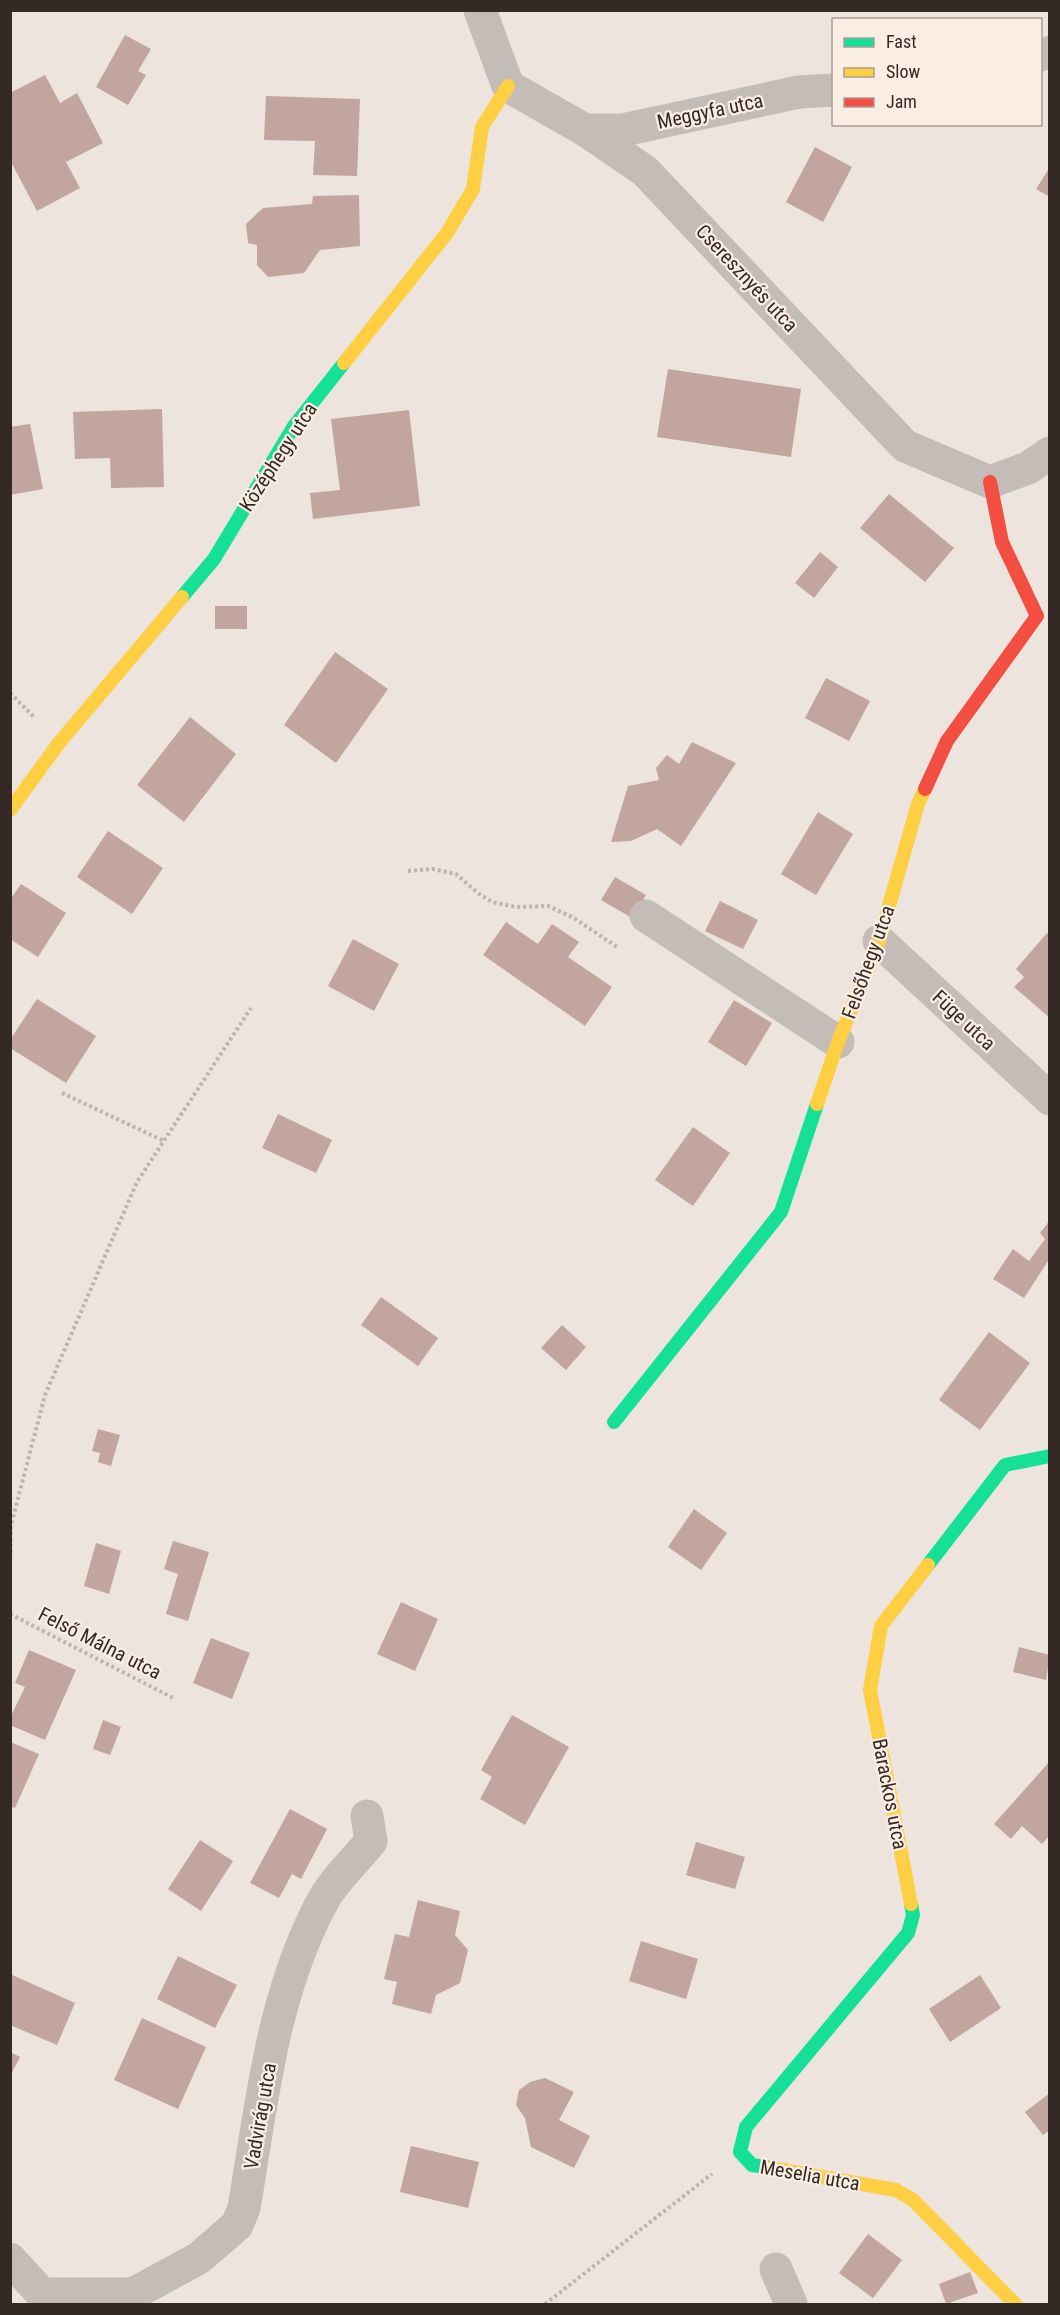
<svg xmlns="http://www.w3.org/2000/svg" width="1060" height="2315" viewBox="0 0 1060 2315" font-family="'Roboto Condensed',sans-serif">
<style>
.building{fill:#c1a59e}
.lines{fill:none;stroke-linecap:round;stroke-linejoin:round}
.path{stroke:#bdb4af;stroke-width:4;stroke-dasharray:3 3;stroke-linecap:butt}
.street{stroke:#c4bcb7;stroke-width:33}
.fast{stroke:#16e098;stroke-width:14}
.slow{stroke:#ffcf43;stroke-width:14}
.jam{stroke:#f24e42;stroke-width:14}
.labels{text-anchor:middle;dominant-baseline:central;stroke-width:4.5;stroke-linejoin:round;paint-order:stroke}
.street-label{font-size:20px;fill:#352925;stroke:#faeee4}
</style>
<rect width="100%" height="100%" fill="#ece4dd"/>
<g class="building">
<path d="M125,35L151,49L138,71L146,75L128,105L96,87Z"/>
<path d="M45,75L60,103L77,93L103,143L66,162L80,188L37,211L10,160V93Z"/>
<path d="M266,96L360,99L357,176L313,175L315,141L264,140Z"/>
<path d="M815,147L852,167L823,222L786,202Z"/>
<path d="M1050,167V197L1036,189Z"/>
<path d="M359,195L360,246L320,250L304,273L268,277L257,265V245L248,243L246,224L263,208L312,204L313,196Z"/>
<path d="M668,369L801,389L791,457L657,437Z"/>
<path d="M162,409L164,487L111,488L110,458L75,459L73,412Z"/>
<path d="M409,410L420,506L313,519L310,493L340,490L331,419Z"/>
<path d="M30,424L43,489L10,495V427Z"/>
<path d="M889,494L954,548L925,582L860,528Z"/>
<path d="M820,552L838,567L814,598L795,583Z"/>
<rect x="215" y="606" width="32" height="23"/>
<path d="M335,652L388,689L336,763L284,725Z"/>
<path d="M826,678L870,701L849,741L805,718Z"/>
<path d="M190,717L236,754L184,822L137,785Z"/>
<path d="M692,742L736,763L681,846L657,829L631,841L611,842L628,786L659,780L656,768L667,755L679,764Z"/>
<path d="M818,812L853,834L816,895L781,874Z"/>
<path d="M108,831L163,868L132,914L77,877Z"/>
<path d="M615,877L646,895L632,918L601,900Z"/>
<path d="M21,884L66,913L38,957L10,939V900Z"/>
<path d="M720,901L758,920L743,949L705,931Z"/>
<path d="M506,922L538,944L552,924L579,942L568,957L612,987L585,1026L483,955Z"/>
<path d="M1047,933L1050,935V1018L1014,987L1024,977L1016,969Z"/>
<path d="M353,939L399,964L374,1011L328,986Z"/>
<path d="M37,999L96,1036L66,1083L10,1048V1040Z"/>
<path d="M734,1000L772,1023L746,1066L708,1042Z"/>
<path d="M278,1114L332,1140L316,1173L262,1148Z"/>
<path d="M693,1127L730,1153L693,1206L655,1180Z"/>
<path d="M1050,1220V1258L1024,1298L993,1279L1013,1249L1029,1261L1045,1239L1040,1233Z"/>
<path d="M381,1297L438,1338L418,1366L361,1325Z"/>
<path d="M562,1325L586,1347L566,1370L541,1348Z"/>
<path d="M989,1332L1030,1363L980,1430L939,1400Z"/>
<path d="M98,1429L120,1435L111,1466L98,1462L100,1453L92,1451Z"/>
<path d="M694,1509L727,1533L701,1570L668,1547Z"/>
<path d="M173,1541L209,1552L188,1621L166,1614L178,1574L164,1569Z"/>
<path d="M96,1543L121,1551L109,1594L84,1586Z"/>
<path d="M401,1602L438,1619L415,1671L377,1654Z"/>
<path d="M211,1638L250,1653L232,1699L193,1683Z"/>
<path d="M1019,1647L1050,1655L1046,1680L1013,1672Z"/>
<path d="M29,1650L76,1670L45,1740L10,1725V1718L25,1687L15,1683Z"/>
<path d="M512,1715L569,1747L525,1825L480,1799L492,1777L481,1770Z"/>
<path d="M103,1720L121,1727L110,1755L93,1749Z"/>
<path d="M10,1742L39,1754L15,1808L10,1806Z"/>
<path d="M1050,1761V1835L1042,1844L1022,1826L1011,1839L994,1824Z"/>
<path d="M290,1809L327,1829L301,1879L292,1874L279,1898L250,1883Z"/>
<path d="M200,1840L233,1861L201,1911L168,1889Z"/>
<path d="M696,1842L745,1857L735,1889L686,1875Z"/>
<path d="M418,1900L460,1911L455,1935L468,1950L460,1983L436,1995L431,2014L392,2004L397,1982L384,1979L395,1934L409,1937Z"/>
<path d="M641,1941L698,1959L686,1999L629,1981Z"/>
<path d="M178,1956L237,1985L215,2028L157,1999Z"/>
<path d="M10,1974L75,2003L57,2045L10,2025Z"/>
<path d="M980,1975L1001,2008L950,2042L929,2009Z"/>
<path d="M142,2018L206,2047L178,2109L114,2080Z"/>
<path d="M10,2052L20,2057L10,2076Z"/>
<path d="M545,2078L574,2092L559,2120L590,2136L574,2168L531,2147L525,2118L516,2105L519,2090L530,2082Z"/>
<path d="M1050,2093V2130L1043,2135L1025,2112Z"/>
<path d="M411,2146L479,2162L468,2208L400,2192Z"/>
<path d="M868,2234L902,2260L873,2298L839,2273Z"/>
<path d="M970,2272L978,2293L946,2304L939,2284Z"/>
</g>
<g class="lines">
<g class="path">
<path d="M10,693L35,718"/>
<path d="M408,871L433,869L456,874L479,894L492,902L516,907L548,906L574,918L617,947"/>
<path d="M62,1093L164,1141"/>
<path d="M10,1571L11,1525L45,1395L137,1182L251,1008"/>
<path d="M10,1614L175,1699"/>
<path d="M545,2304L712,2174"/>
</g>
<g class="street">
<path d="M480,10L508,86L585,130L645,171L905,446L990,482L1028,468L1050,453"/>
<path d="M1040,55L1050,52"/>
<path d="M585,130H623L799,92L834,90"/>
<path d="M646,916L838,1042"/>
<path d="M879,941L1050,1099"/>
<path d="M10,2259L51,2304"/>
<path d="M776,2269L791,2304"/>
<path d="M42,2294H133L199,2258L237,2225L244,2208C262,2103 272,1992 325,1897C337,1877 357,1859 371,1841L367,1816"/>
</g>
<g class="fast">
<path d="M182,597L214,559L294,426L344,363"/>
<path d="M614,1422L781,1212L817,1104"/>
<path d="M928,1565L1005,1465L1050,1456"/>
<path d="M771,2168L752,2165L740,2152L746,2127L908,1933L913,1915L911,1904"/>
</g>
<g class="slow">
<path d="M344,363L447,233L473,189L482,127L508,86"/>
<path d="M10,810L59,743L182,597"/>
<path d="M817,1104L838,1042L879,941L918,804L925,789"/>
<path d="M911,1904L870,1690L881,1626L928,1565"/>
<path d="M771,2168L896,2190L913,2200L1015,2304"/>
</g>
<path class="jam" d="M925,789L947,741L1037,616L1002,542L990,482"/>
</g>
<g class="labels">
<g class="street-label">
<text transform="translate(710 111) rotate(-12)">Meggyfa utca</text>
<text transform="translate(747 278) rotate(47)">Cseresznyés utca</text>
<text transform="translate(278 457) rotate(-57)">Középhegy utca</text>
<text transform="translate(868 962) rotate(-70)">Felsőhegy utca</text>
<text transform="translate(964 1020) rotate(43)">Füge utca</text>
<text transform="translate(100 1643) rotate(27)">Felső Málna utca</text>
<text transform="translate(890 1794) rotate(79)">Barackos utca</text>
<text transform="translate(260 2116) rotate(-80)">Vadvirág utca</text>
<text transform="translate(810 2175) rotate(10)">Meselia utca</text>
</g>
</g>
<rect width="1060" height="2315" fill="none" stroke="#352925" stroke-width="24"/>
<rect x="832" y="18" width="210" height="108" fill="#faeee4" stroke="#ab9f98" stroke-width="1.5"/>
<rect x="844" y="38" width="30" height="9" fill="#16e098" stroke="#ab9f98" stroke-width="1.5"/>
<text x="886" y="48" font-size="18" fill="#352925">Fast</text>
<rect x="844" y="68" width="30" height="9" fill="#ffcf43" stroke="#ab9f98" stroke-width="1.5"/>
<text x="886" y="78" font-size="18" fill="#352925">Slow</text>
<rect x="844" y="98" width="30" height="9" fill="#f24e42" stroke="#ab9f98" stroke-width="1.5"/>
<text x="886" y="108" font-size="18" fill="#352925">Jam</text>
</svg>
